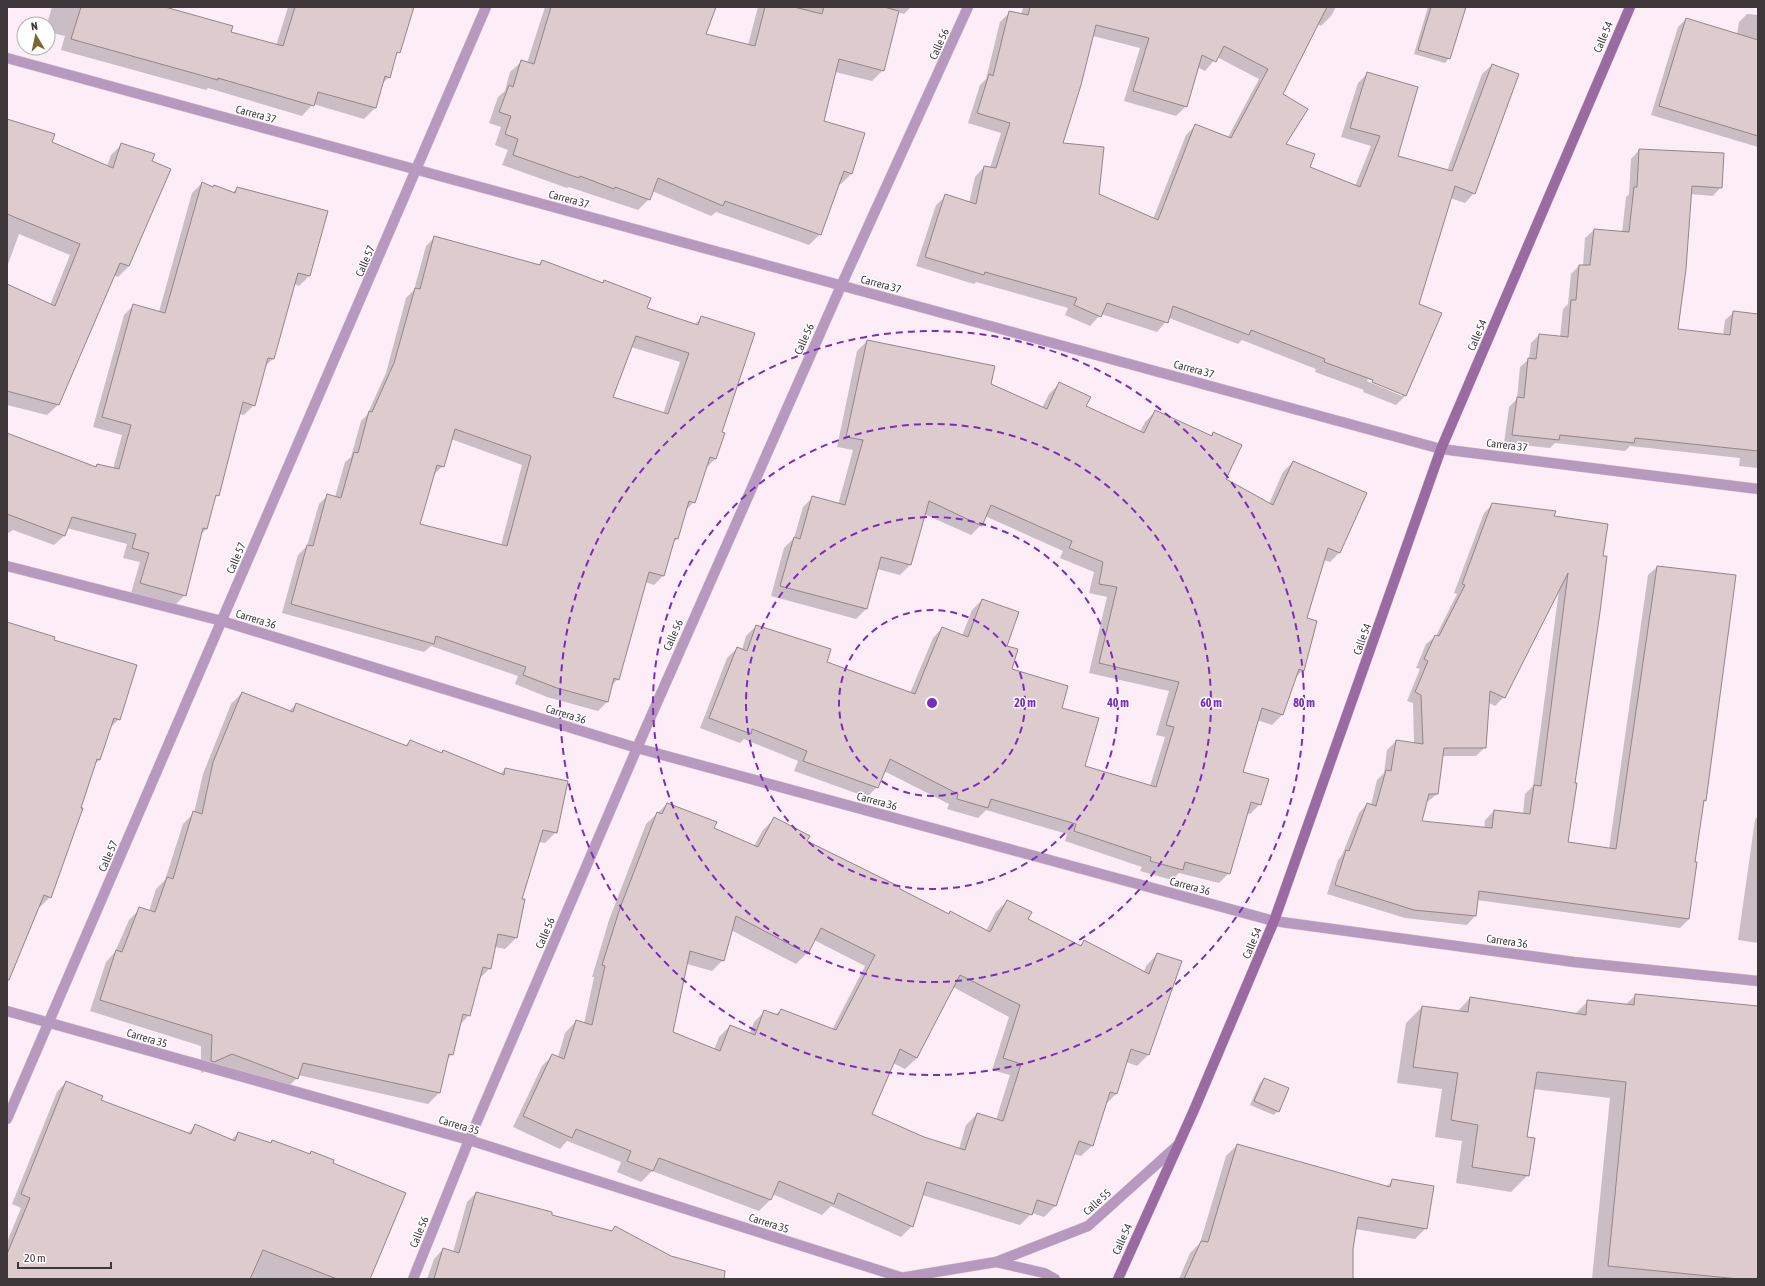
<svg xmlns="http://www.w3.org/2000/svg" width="1765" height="1286" viewBox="0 0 1765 1286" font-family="'Asap Condensed',sans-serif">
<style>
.shadow{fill:#0003;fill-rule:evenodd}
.building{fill:#ddcbce;stroke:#958488;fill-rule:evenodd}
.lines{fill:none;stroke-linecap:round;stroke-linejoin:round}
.street-casing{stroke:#d7c9d1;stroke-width:11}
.secondary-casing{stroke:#d7c9d1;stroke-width:11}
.street{stroke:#b798be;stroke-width:10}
.secondary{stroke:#9a6ba3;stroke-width:10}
.ring{fill:none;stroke:#7b2cbf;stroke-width:2;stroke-dasharray:7 5}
.labels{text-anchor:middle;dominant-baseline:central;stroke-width:3;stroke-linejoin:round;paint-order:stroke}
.street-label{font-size:11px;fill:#3e383b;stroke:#fff}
.centre{fill:#7b2cbf;stroke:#fff;stroke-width:2}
.ring-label{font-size:12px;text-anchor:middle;font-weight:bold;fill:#7b2cbf;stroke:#fff;stroke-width:3;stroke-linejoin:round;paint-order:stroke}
</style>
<rect width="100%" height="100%" fill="#fdedf6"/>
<g class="shadow">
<path d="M52,7H161L230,33L276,46L288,7H413L399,52L394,57L389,77L382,84L375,108L364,119L313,104L302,116L208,88L206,90L61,50L65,36L48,32V24H47Z"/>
<path d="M545,7H699L705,34L748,45L758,7H911L904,14L898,12L883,70L872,81L835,72L822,122L852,173L841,184L838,183L820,234L809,245L716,212L711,216L652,191L649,199L638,210L569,187L567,188L502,165L508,150L495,145L501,127L489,123L498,97L505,91L510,72L521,62L527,63Z"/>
<path d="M1023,7H1336L1331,16L1321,26L1317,24L1281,94L1285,144L1308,168L1355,186L1371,146L1341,137L1358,83L1368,73L1396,156L1447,171L1482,74L1492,65L1474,193L1465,203L1450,198L1418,305L1405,396L1396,405L1363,392L1364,390L1315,372L1316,369L1242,340L1238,344L1169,318L1157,332L1101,314L1090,326L1065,315L1068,308L976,282L974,284L916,266L936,205L946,196L969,203L975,177L984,167L990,168L1001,133L968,123L980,85L986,79L1000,22L1010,12L1021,15ZM1093,36L1140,48L1124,101L1176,116L1186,106L1197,67L1205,71L1217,57L1259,79L1228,137L1196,125L1186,135L1153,219L1098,195L1061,144ZM1368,379L1402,393V396L1367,381Z"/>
<path d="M1428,7H1464L1449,58L1445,63L1414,54Z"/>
<path d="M1747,14L1758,15V147L1651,115L1678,27L1686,19L1737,34L1739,22Z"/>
<path d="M7,125L107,166L111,155L122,144L129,266L118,277L114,275L58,405L47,415L7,405V285L50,305L70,255L19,234L7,267Z"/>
<path d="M1639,150L1721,187L1713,196L1690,194L1677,330L1723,335L1725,320L1734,312L1758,315V468L1739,466L1740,458L1630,446L1625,451L1555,443L1550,448L1504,443L1509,407L1517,399L1520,367L1529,359L1531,343L1539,335L1560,337L1563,309L1568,304L1571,274L1579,266H1583L1585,238L1594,230L1622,233L1626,197L1629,194L1631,159Z"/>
<path d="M202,183L232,193L237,188L327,212L309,276L299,286L294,284L273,359L264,367L254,405L244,415L239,414L218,495L214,499L206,529L201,534L185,595L175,605L131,593L140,562L123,558L127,544L67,528L64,536L54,545L13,530L7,534V434L95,467L97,465L113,469L122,435L93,427L124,315L134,305L159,312L192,193Z"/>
<path d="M435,237L538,265L542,261L602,284L604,282L645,309L694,325L702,317L721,433L715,459L706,468L694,502L685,511L678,538L673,543L663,576L654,585L645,582L618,679L611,686L607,702L598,711L547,697L515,684L518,676L431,646L424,652L282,613L298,555L307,546L319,504L328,495L335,497L345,462L351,457L361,421L367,415L386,373L406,298L414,290L426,246ZM631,347L680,362L663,414L612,397ZM451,439L522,465L501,545L419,525L433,475L443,466Z"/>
<path d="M867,341L990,384L1042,408L1049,394L1059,384L1085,407L1140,432L1145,422L1155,412L1210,437L1213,434L1225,480L1269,504L1283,472L1293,462L1340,552L1330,562L1323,560L1306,619L1303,670L1294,679L1282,715L1272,725L1257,720L1242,772L1260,804L1250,814L1247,813L1229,873L1219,883L1179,873L1172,880L1140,871L1142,867L1065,841L1067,834L986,810L978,818L947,809L949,804L884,771L877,787L867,797L794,771L798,761L744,739L740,743L700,728L727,658L737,648L742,650L746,636L756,626L826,663L910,693L933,638L942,628L962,636L972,610L982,600L1006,647L1011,670L1061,708L1084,766L1150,786L1165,737L1156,735L1169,691L1089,673L1107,597L1089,593L1094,572L1060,558L1063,551L985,516L981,525L971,535L924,514L910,565L900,575L877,569L866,609L856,619L771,596L784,548L794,538L803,507L813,497L838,505L853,450L837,447L857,351Z"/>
<path d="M1493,504L1553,517L1602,556L1567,842L1609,849L1648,575L1657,567L1705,800L1702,803L1694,863H1696L1689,919L1680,928L1477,900L1475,916L1467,925L1405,918L1327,894L1338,860L1342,855L1359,813L1367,804L1371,805L1377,780L1384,773L1387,750L1396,741L1414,744L1413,703L1407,701L1420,669L1416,668L1426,644L1436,636L1457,594L1454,593L1484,513ZM1559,590L1533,786L1525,794L1523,814L1494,811L1485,820L1484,829L1421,822L1426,803L1437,794L1442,756H1476L1485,747L1489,703L1495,706L1504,697Z"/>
<path d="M7,623L53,641L119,719L109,729L99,760L93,766L50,897L40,907L38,906L7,978Z"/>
<path d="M242,693L289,711L296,704L405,746L410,741L441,754L443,752L500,774L505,769L556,832L545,843L538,842L521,899L524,900L516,938L505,949L495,947L490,968L479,979L469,1015L459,1026L452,1054L447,1060L439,1093L428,1104L298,1075L297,1078L286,1089L221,1065L202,1073L201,1072V1046L90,1011L106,962L115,952L129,920L140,909L149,911L156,889L165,880L183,824L194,813L203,774L231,704Z"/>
<path d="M667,804L713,829L754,846L763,830L774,819L806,841L948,915L986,931L996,912L1007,901L1026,920L1079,946L1084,942L1144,972L1146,966L1157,954L1148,1055L1137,1066L1126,1062L1116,1094L1106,1104L1093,1145L1081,1156L1073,1154L1055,1206L1044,1217L1032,1213L1020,1225L922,1195L912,1226L901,1237L831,1206L822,1215L772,1194L770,1200L759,1211L652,1171L641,1182L617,1172L621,1162L567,1141L560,1149L513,1127L542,1066L553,1055L558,1057L565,1033L576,1021L584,1024L594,977H592L609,920L646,824ZM731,930L796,964L807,953L814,940L865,966L832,1030L781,1010L775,1015L765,1011L754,1022L750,1033L730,1026L719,1037L714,1050L672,1033L687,964L712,971L723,960ZM953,987L1009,1017L992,1070L1010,1075L996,1120L977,1114L966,1125L959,1149L923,1138L871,1114L893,1063L905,1069L917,1058Z"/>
<path d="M1758,815V943L1738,940L1755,820Z"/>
<path d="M1636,995L1758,1007V1279H1592L1610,1098L1533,1089L1526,1137L1528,1175L1511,1192L1456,1183L1462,1141L1435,1137L1442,1089L1397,1083L1406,1023L1422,1007L1457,1012L1470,998L1575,1014L1588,1001L1625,1005Z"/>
<path d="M1264,1079L1278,1111L1274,1115L1250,1105L1260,1083Z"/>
<path d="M66,1082L100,1100L187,1134L195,1126L231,1140L238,1133L270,1144L272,1141L332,1163L368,1279H7V1242L21,1208L12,1204L57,1092Z"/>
<path d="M1237,1145L1386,1187L1393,1180L1426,1228L1415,1239L1355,1229L1352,1249V1279H1179L1190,1253L1200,1243L1226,1156Z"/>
<path d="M476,1193L550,1216L611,1232L615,1227L710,1279H427L434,1259L443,1249L453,1252L467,1202Z"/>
</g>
<g class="building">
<path d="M81,7H165L233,26L231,32L283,46L295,7H414L400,53L397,52L390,78L385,76L376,108L318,92L314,106L218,78V80L71,39Z"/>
<path d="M551,7H716L706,34L755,46L765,7H794L822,14L824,7H884L899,11L884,71L839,59L824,121L865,133L852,174L844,171L821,235L725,201L723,206L658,178L650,200L615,187L614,189L580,176L579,178L513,155L518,139L505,134L511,116L499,112L509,85L513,87L521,60L534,64Z"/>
<path d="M1030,7H1327L1283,94L1308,109L1286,144L1315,154L1310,167L1360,187L1380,136L1350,128L1367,72L1418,87L1398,156L1452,171L1492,64L1519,74L1475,194L1455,186L1419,304L1442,313L1406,396L1372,382L1373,380L1324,362L1325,359L1251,330L1249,335L1173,306L1168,323L1107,303L1101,317L1074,305L1077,298L985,272L984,275L925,257L945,194L976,204L984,166L996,168L1010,123L977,113L989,74L993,76L1009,11L1028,15ZM1096,25L1149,38L1133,91L1187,107L1202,55L1216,62L1224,46L1268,69L1231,138L1195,124L1158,220L1099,194L1104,147L1063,143L1081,85Z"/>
<path d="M1431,7H1466L1450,59L1418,50Z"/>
<path d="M1686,18L1758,40V136L1659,106Z"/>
<path d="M7,119L55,134L52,142L113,168L121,143L155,154L152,161L171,169L129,266L120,263L59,405L7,391V284L55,306L80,244L7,214Z"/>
<path d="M1639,149L1724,153L1722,188L1692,186L1686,269L1678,329L1730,335L1733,311L1758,314V451L1635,438L1634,443L1560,435L1559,440L1512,435L1517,397L1524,398L1528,358L1536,359L1539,334L1568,337L1571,300H1576L1579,265H1590L1594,229L1629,232L1634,187H1637Z"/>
<path d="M202,182L213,187L214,185L235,193L237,187L328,211L310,276L298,273L274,359L268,358L255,406L243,402L219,496L216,495L207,529L203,528L186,596L140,583L149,553L132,548L136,534L72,517L65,536L7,514V433L96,467L97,464L119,469L131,425L102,417L133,304L165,313Z"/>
<path d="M434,236L540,265L542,260L603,283L604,280L651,298L647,308L698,325L701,316L755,333L722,432L725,433L716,459L710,457L695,503L689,501L678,539L675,538L664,576L649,572L619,680L614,678L608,702L557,688L523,675L526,667L436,636L434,644L291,604L307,545L313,546L327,494L341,498L354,452L358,453L369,411L372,412L394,363L415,288L420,289ZM636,336L689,353L668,414L613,397ZM455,429L531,456L507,546L420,524L437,465L444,467Z"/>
<path d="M867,340L995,366L991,384L1047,409L1059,382L1091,397L1086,406L1144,433L1155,410L1212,436L1213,432L1242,445L1226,479L1273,505L1293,461L1367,493L1340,553L1328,548L1307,618L1317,621L1304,671L1299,669L1283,715L1262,708L1243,772L1269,779L1261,805L1251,802L1230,874L1185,862L1183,870L1150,861L1151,857L1074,831L1076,824L991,799L988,808L957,799L958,794L890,759L878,788L803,761L807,751L752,729L751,734L709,718L737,647L747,651L756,625L831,649L827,662L915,694L942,627L968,637L982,599L1019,612L1007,646L1018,649L1012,669L1068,686L1062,708L1099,718L1085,766L1156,787L1174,727L1166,725L1179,682L1099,663L1117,587L1099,584L1103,562L1069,548L1072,541L991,505L982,526L929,501L911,565L881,557L867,609L780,586L794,537L800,539L812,496L845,505L863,440L846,437Z"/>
<path d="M1492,503L1556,511L1554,516L1608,524L1603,556H1607L1600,612L1575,783H1577L1568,842L1616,849L1657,566L1736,575L1706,801L1704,800L1695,862H1697L1689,919L1479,891L1476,916L1414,910L1335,885L1346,850L1349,851L1367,803L1376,806L1386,770L1391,771L1396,740L1423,744L1421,695L1415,692L1428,661L1424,659L1435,635L1439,636L1465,585L1462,584ZM1568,573L1541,786L1534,785L1530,814L1494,810L1492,828L1422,821L1429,794H1438L1444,748H1486L1490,691L1505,698Z"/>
<path d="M7,622L55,637L54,640L137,665L120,720L114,718L100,760L97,759L81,808H83L51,898L44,895L9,980H7Z"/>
<path d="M242,692L293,712L296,703L407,746L410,740L442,753L443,750L504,775L505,768L568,781L557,833L543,830L522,899H525L517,938L498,934L491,969L483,967L470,1016L463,1014L453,1055L449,1054L440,1093L303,1063L298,1079L232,1054L214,1062L211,1061L212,1035L100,1000L116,950L122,952L139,907L155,912L167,877L173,879L193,811L202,814L213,762Z"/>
<path d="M667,803L717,822L714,828L758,847L774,817L810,836L807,841L900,887V889L949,914L950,911L990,932L1007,900L1032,912L1028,919L1081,946L1084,940L1149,974L1157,953L1182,961L1149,1055L1131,1049L1117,1094L1110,1092L1093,1146L1079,1141L1056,1206L1037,1200L1032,1215L927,1182L913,1227L838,1193L834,1204L779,1181L771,1200L659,1158L653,1171L627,1161L631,1151L576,1129L572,1138L523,1116L552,1054L564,1059L576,1020L592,1025L605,966L602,965L620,908L657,812L662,814ZM736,916L808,954L821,928L875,955L836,1030L781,1009L778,1015L764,1010L755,1035L730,1025L720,1051L673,1032L690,951L724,961ZM960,975L1020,1005L1003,1058L1021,1064L1003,1121L977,1113L965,1150L924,1137L872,1114L900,1049L917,1058Z"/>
<path d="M1635,994L1758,1006V1279H1739L1608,1266L1626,1082L1537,1072L1527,1137L1535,1138L1529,1176L1472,1167L1478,1125L1451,1120L1458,1073L1413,1067L1422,1006L1468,1012L1470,997L1586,1015L1587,1000L1634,1005Z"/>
<path d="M1264,1078L1289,1088L1279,1112L1254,1101Z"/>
<path d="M66,1081L103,1096L101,1100L191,1134L195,1124L235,1141L238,1132L271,1143L272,1140L310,1154L311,1151L334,1160L333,1163L406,1193L370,1279H337L263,1250L250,1279H7V1254L30,1198L21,1194Z"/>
<path d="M1237,1144L1390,1187L1392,1179L1434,1186L1427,1229L1358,1217L1353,1249V1279H1184L1201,1241L1208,1242Z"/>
<path d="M476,1192L552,1212V1215L612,1231L615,1226L671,1256L725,1271L724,1279H434L443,1248L459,1253Z"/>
</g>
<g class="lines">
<g class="street-casing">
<g id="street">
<path d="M7,58L1441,449L1758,489"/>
<path d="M7,566L222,621L637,748L1274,921L1574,962L1758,981"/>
<path d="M7,1011L469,1140L900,1277"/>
<path d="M7,1119L486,7"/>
<path d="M996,1262L1044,1273L1055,1279"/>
<path d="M413,1279L469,1140L637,748L841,286L968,7"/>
<path d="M894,1279L996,1262L1088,1226L1178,1145"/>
</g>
</g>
<g class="secondary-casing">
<path id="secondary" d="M1118,1279L1194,1110L1274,921L1441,449L1630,7"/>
</g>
<use href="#street" class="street"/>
<use href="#secondary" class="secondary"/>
</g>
<g class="ring">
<circle cx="932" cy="703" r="93"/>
<circle cx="932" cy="703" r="186"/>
<circle cx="932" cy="703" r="279"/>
<circle cx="932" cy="703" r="372"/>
</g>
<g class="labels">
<g class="street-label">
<text transform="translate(1603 37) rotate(-67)">Calle 54</text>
<text transform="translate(939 44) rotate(-66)">Calle 56</text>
<text transform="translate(256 114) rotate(15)">Carrera 37</text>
<text transform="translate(569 199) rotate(15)">Carrera 37</text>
<text transform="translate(365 261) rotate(-67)">Calle 57</text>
<text transform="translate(881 284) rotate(15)">Carrera 37</text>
<text transform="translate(1477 335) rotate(-67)">Calle 54</text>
<text transform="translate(804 339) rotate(-66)">Calle 56</text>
<text transform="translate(1194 369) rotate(15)">Carrera 37</text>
<text transform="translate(1507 445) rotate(7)">Carrera 37</text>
<text transform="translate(236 558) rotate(-67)">Calle 57</text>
<text transform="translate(256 619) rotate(17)">Carrera 36</text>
<text transform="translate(673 635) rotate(-66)">Calle 56</text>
<text transform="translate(1362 639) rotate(-70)">Calle 54</text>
<text transform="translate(566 714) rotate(17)">Carrera 36</text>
<text transform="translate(877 801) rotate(15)">Carrera 36</text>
<text transform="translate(108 856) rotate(-67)">Calle 57</text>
<text transform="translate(1190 886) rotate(15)">Carrera 36</text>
<text transform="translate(545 933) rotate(-67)">Calle 56</text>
<text transform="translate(1507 941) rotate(8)">Carrera 36</text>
<text transform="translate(1252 943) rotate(-67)">Calle 54</text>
<text transform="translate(147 1038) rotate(16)">Carrera 35</text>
<text transform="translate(459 1125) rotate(16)">Carrera 35</text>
<text transform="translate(1097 1202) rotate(-42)">Calle 55</text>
<text transform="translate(769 1223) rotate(18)">Carrera 35</text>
<text transform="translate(419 1232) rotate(-68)">Calle 56</text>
<text transform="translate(1122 1239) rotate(-66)">Calle 54</text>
</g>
</g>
<circle cx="932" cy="703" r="6" class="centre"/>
<g class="ring-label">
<text x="1025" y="707">20 m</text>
<text x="1118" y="707">40 m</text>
<text x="1211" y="707">60 m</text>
<text x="1304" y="707">80 m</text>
</g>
<rect width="1765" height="1286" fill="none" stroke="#3e383b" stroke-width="16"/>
<g transform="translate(36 36) rotate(351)"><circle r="19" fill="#ffffff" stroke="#b2afb1"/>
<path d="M0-3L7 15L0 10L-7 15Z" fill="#7a6736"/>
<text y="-6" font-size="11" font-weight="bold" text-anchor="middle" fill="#3e383b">N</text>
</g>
<path d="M18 1262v6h93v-6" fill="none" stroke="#3e383b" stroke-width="2"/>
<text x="24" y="1262" font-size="12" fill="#3e383b" stroke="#ffffff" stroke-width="3" paint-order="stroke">20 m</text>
</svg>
